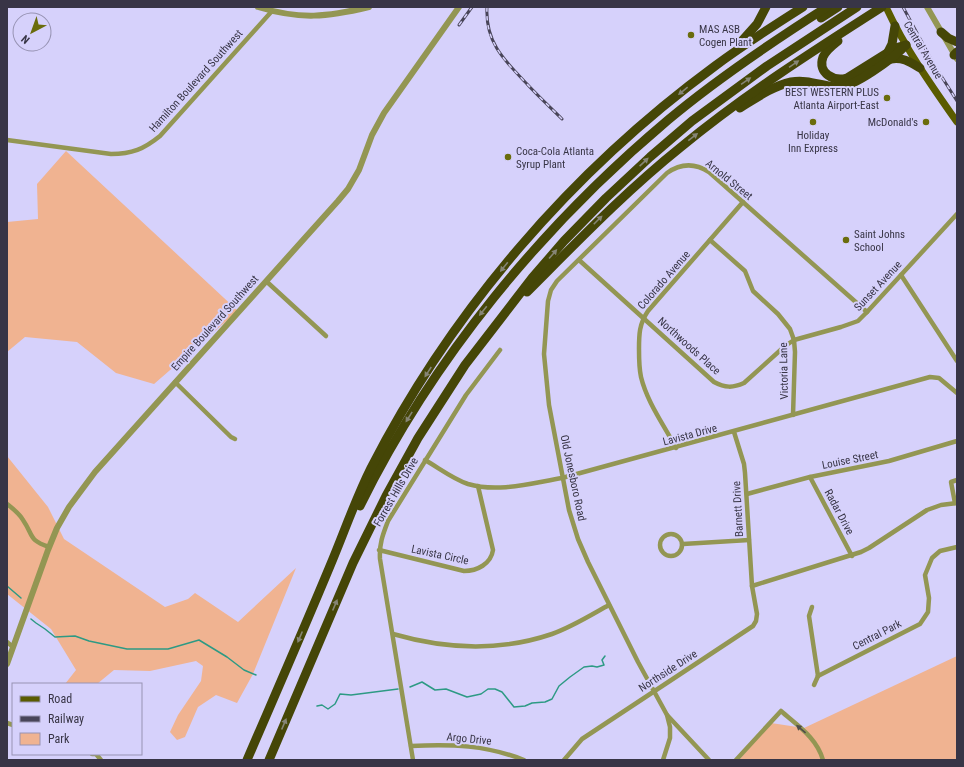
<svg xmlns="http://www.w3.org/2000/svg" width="964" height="767" viewBox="0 0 964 767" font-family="'Roboto Condensed',sans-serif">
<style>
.green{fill:#f0b391}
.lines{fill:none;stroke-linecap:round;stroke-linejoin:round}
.stream{stroke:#2d9a84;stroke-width:1.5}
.minor{stroke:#939653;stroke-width:4.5}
.tertiary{stroke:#939653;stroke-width:6}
.primary{stroke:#5a5b00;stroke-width:7}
.motorway{stroke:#454607;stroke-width:9}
.rail-casing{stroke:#494559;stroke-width:3}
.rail{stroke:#d6d1fb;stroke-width:1.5;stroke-dasharray:4.5;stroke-linecap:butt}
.oneway{fill:#868575}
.oneway2{fill:#4f4d49}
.poi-dot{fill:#6a6c0c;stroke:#d6d1fb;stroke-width:1.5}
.labels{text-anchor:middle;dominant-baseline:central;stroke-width:4;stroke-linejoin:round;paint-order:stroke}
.poi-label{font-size:11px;fill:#383546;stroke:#d6d1fb;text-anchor:start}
.street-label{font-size:11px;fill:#383546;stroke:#d6d1fb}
</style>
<rect width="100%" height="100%" fill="#d6d1fb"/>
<g class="green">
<path d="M66,151L238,311L154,384L116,373L77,342L25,337L7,352V222L38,219L37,184Z"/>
<path d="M7,456L48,507L64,539L165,607L188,599L195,593L238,622L296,568L253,674L237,703L216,695L198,707L185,737L177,740L170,732L178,715L201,681L203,666L196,661L150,671L114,670L97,684H65L76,670L51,629L7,594Z"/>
<path d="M957,656V760H739L771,723L804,728Z"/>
</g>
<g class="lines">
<g class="stream">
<path d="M7,586L21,598"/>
<path d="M31,619L36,623L45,629L55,637L75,636L89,641L127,649H168L199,640L227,657L244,670L256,675"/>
<path d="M410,687L422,682L435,690L446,689L467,697L481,694L488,689H495L502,692L514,707L525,706L532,703L545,702L552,699L559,686L570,677L584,667L592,666L597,667L604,665L602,660L605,656"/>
<path d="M317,706L322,705L328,709L335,704L340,694L351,695L398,689"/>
</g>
<g class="minor">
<path d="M7,140L111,154C132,154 144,149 160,136L272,11"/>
<path d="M710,240L745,271L753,291L778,314L790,329L794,340L795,352L793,415"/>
<path d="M579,260L714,382C725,388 733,388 744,383L785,346L794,340L841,327L858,321L867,312L957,214"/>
<path d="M901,275L957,361"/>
<path d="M266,281L326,336"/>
<path d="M175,382L231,437L235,439"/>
<path d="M676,448C664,425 647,402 641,377C639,368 639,358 639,349C639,335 639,324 648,311L743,202"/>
<path d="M425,460C439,468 453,479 468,484C498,493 532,483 562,478L930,377L939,378L957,393"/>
<path d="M810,477L852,556"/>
<path d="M747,494L810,477L889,461L957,441"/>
<path d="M955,503L951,482L957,480"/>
<path d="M7,504C13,509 19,513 23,520C34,536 28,540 49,547"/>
<circle cx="671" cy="545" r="11"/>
<path d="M683,544L749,540"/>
<path d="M379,550L464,571C477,571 491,564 493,550L478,486"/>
<path d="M752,586L861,552L869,548L927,510L941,505L957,503"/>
<path d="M812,607L809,616L818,676"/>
<path d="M393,634C445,649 499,652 552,634C572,627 591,615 609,605"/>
<path d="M7,642L13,647"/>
<path d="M818,676L920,624L928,612L929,598L925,575L932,558L940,551L957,547"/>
<path d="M814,685L818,676"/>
<path d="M667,715L709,760"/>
<path d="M7,723L13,725"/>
<path d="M411,746C452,744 486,745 524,760"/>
<path d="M92,754H96L101,760"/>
<path d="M413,760L380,559C379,544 383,534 388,521L466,395L500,350"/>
<path d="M564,760L582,739L753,626L756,621L757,614L752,586L745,473L744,464L734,432"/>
<path d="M663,760L670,738V727L667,715L638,662L588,562L578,539L569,510L549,405L544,354L548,301L551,290L557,281L667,173C681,163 695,163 709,172L867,312"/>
<path d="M736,760L781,711C798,726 817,738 823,760"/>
</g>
<g class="tertiary">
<path d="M258,7C301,20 327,17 369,7"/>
<path d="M927,7L957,59"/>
<path d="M7,664L48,550L57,528L69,507L95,472L338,201L348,189L359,170L372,135L384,113L459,7"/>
</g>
<path class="primary" d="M886,7C905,48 931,85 957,122"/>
<g class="motorway">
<path d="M821,18L838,7"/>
<path d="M941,32L948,38L957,42"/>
<path d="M838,41C833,45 826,50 823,57C817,73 834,82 847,78L895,48L906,45"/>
<path d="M740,43L757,24L766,7"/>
<path d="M888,52L892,44L895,26"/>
<path d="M954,55L957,52"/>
<path d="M891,59C903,57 910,62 920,68"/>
<path d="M740,108C756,98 773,86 791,82C808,79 821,86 837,87C852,89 895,57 906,45"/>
<path d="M527,292C577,242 626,191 681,147C744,95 813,51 882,7"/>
<path d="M360,506C433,358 542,226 668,120C718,78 772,42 827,7"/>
<path d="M247,760C275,695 303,631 330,566C344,533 355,500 371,468C452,310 572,171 715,66C743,45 773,26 803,7"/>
<path d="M269,760L353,563L386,496L418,438L465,365L532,278L564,241L606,198L650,157L692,121L767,66L857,7"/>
</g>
<g class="rail-casing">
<g id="rail">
<path d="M487,7C485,42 504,60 527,84C538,96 550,107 562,119"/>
<path d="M903,7L933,63L957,101"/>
<path d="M459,25L472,7"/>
</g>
</g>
<use href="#rail" class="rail"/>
</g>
<defs><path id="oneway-solid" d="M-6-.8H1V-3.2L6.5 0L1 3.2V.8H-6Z"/></defs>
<g class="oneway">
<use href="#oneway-solid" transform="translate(794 64) rotate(-34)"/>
<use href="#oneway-solid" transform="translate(746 81) rotate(-35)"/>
<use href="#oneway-solid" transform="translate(683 91) rotate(141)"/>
<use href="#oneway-solid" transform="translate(693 137) rotate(-38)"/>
<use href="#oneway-solid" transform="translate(644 162) rotate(-43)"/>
<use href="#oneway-solid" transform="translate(598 220) rotate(-45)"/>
<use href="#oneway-solid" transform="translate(553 254) rotate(-49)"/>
<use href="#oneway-solid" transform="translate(504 267) rotate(129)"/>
<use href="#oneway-solid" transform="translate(483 311) rotate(129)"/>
<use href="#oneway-solid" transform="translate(428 372) rotate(123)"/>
<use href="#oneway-solid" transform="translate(409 417) rotate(122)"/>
<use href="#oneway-solid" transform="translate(335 605) rotate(-67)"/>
<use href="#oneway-solid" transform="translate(300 637) rotate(113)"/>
<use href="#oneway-solid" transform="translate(284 724) rotate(-67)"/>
</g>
<use class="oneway2" href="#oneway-solid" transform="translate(801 729) rotate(-140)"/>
<g class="poi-dot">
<circle cx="691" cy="35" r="4"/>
<circle cx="887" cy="98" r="4"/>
<circle cx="813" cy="122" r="4"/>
<circle cx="926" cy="122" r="4"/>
<circle cx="508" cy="157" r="4"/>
<circle cx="846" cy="240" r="4"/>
</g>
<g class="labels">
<g class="poi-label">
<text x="699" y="29">MAS ASB<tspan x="699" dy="13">Cogen Plant</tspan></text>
<text x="879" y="92" text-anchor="end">BEST WESTERN PLUS<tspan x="879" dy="13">Atlanta Airport-East</tspan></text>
<text x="918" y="122" text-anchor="end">McDonald's</text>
<text x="813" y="135" text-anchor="middle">Holiday<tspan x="813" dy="13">Inn Express</tspan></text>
<text x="516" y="151">Coca-Cola Atlanta<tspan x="516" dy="13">Syrup Plant</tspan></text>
<text x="854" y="234">Saint Johns<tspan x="854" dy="13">School</tspan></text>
</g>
<g class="street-label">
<text transform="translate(923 50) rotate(59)">Central Avenue</text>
<text transform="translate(196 81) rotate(-48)">Hamilton Boulevard Southwest</text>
<text transform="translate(729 180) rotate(39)">Arnold Street</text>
<text transform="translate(664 280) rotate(-49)">Colorado Avenue</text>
<text transform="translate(878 286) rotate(-47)">Sunset Avenue</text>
<text transform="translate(215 323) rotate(-48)">Empire Boulevard Southwest</text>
<text transform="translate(689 346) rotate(42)">Northwoods Place</text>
<text transform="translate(784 371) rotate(-91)">Victoria Lane</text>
<text transform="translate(690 435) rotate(-15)">Lavista Drive</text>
<text transform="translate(850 460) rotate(-11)">Louise Street</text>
<text transform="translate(573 478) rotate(78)">Old Jonesboro Road</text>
<text transform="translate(396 492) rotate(-60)">Forrest Hills Drive</text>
<text transform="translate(738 509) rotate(-93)">Barnett Drive</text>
<text transform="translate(839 512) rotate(62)">Radar Drive</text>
<text transform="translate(440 555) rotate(12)">Lavista Circle</text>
<text transform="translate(877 635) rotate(-27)">Central Park</text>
<text transform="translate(668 671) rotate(-33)">Northside Drive</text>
<text transform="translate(469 739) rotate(6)">Argo Drive</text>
</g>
</g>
<rect width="964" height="767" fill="none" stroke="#383546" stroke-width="16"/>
<rect x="12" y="683" width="130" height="72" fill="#d6d1fb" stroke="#9793b3"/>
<rect x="20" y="696" width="20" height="6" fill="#5a5b00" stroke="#9793b3"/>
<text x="48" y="703" font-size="12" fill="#383546">Road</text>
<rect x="20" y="716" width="20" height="6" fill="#494559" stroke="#9793b3"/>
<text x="48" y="723" font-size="12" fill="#383546">Railway</text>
<rect x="20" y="733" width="20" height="12" fill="#f0b391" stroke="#9793b3"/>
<text x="48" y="743" font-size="12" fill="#383546">Park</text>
<g transform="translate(32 32) rotate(221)"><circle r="19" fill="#d6d1fb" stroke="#9793b3"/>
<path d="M0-3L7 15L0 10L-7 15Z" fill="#6a6c0c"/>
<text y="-6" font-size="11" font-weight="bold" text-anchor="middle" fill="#383546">N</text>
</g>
</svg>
